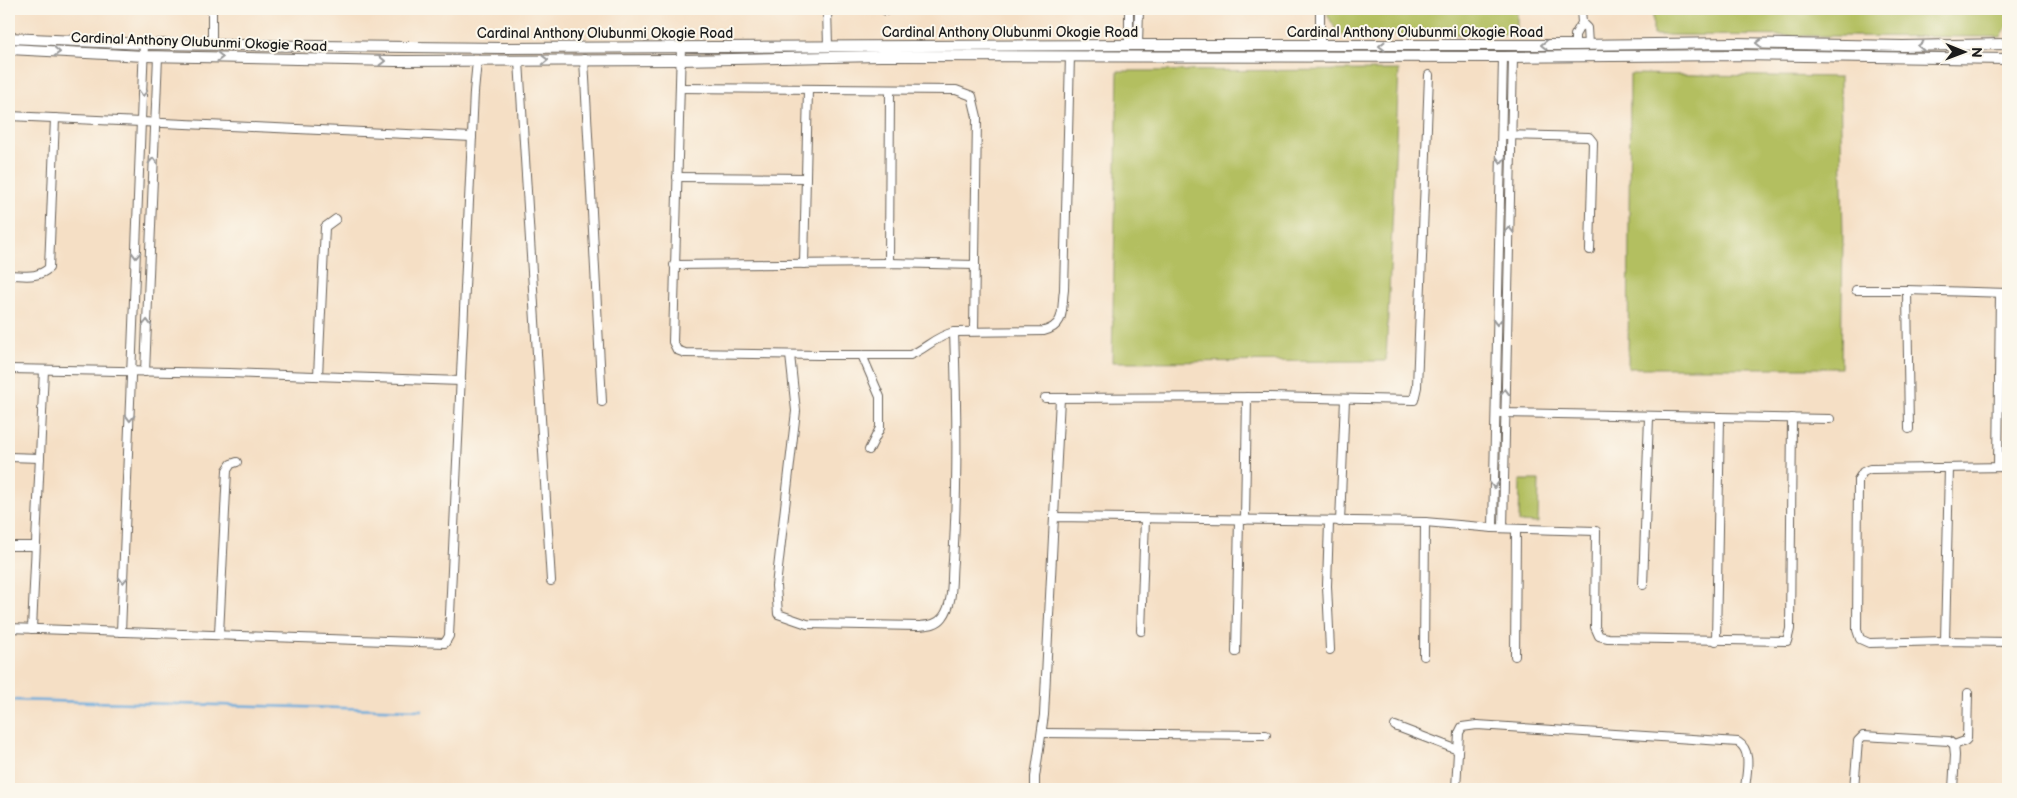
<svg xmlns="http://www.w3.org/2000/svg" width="2017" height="798" viewBox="0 0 2017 798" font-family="'Balsamiq Sans',sans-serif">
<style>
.green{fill:#b3bf61;stroke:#686e3e}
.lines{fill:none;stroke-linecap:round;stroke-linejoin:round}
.stream{stroke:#67aadc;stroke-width:2.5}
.minor-casing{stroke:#686057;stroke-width:10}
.tertiary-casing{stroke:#686057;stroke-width:12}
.minor{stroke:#fff;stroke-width:8}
.tertiary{stroke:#fff;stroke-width:10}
.oneway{stroke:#999}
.labels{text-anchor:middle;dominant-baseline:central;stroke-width:4;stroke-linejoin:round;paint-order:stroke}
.street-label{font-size:14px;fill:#1c1c1c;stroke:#fbf7ec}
</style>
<rect width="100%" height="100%" fill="#fbf7ec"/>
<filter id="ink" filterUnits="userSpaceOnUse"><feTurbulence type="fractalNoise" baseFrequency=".02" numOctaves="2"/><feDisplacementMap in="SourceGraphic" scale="10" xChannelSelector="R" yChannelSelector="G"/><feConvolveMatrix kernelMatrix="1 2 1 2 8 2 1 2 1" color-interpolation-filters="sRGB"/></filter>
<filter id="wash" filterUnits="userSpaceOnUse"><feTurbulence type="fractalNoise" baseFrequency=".0096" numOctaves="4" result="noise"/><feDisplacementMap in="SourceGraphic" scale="20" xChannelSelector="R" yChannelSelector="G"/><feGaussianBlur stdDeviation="1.12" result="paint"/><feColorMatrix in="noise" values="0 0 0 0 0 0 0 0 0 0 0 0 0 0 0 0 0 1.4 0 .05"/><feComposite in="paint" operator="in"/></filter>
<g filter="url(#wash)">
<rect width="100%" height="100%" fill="#f5dfc5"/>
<g class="green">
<path d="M1328,9H1517V34L1339,35L1328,16Z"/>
<path d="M1653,9H2008V24L2001,37L1653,35Z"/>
<path d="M1399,70L1386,361L1112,362L1118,71Z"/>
<path d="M1630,74L1840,77L1843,238L1841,368H1628Z"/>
<path d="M1520,480H1539L1538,523L1519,522Z"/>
</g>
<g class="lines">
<path class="stream" d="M9,700L422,710"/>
</g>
</g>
<g filter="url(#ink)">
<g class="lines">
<g class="minor-casing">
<g id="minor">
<path d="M212,9V45"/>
<path d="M827,9L828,46"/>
<path d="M886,11V9"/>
<path d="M1582,23L1587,28L1588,45"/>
<path d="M1129,45V9"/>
<path d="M1138,45L1139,9"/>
<path d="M1575,45V35L1582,23L1581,9"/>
<path d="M681,46L673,342L677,350L685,353L819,355H910C926,349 934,337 954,332L1044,331C1066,325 1061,310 1064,290L1070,56"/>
<path d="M1320,46V9"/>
<path d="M584,59L602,402"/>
<path d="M519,61L551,581"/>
<path d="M680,88L956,90L972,96L977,117L974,331"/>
<path d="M9,116L472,137"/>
<path d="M1506,135L1589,137L1593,142L1590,250"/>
<path d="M677,177L806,178"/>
<path d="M889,263L890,90"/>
<path d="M804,264L808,89"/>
<path d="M674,265L889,263L975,265"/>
<path d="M9,275C24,275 37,279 49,268L55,118"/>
<path d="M1856,290H1907"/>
<path d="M790,355L796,411L776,586L778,614L807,624L919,626C929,625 937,625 943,617C954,603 951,578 953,561C958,485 957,409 954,332"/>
<path d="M862,355L880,397V428L869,450"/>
<path d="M9,369L229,373L461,381"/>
<path d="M145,372L158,56"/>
<path d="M318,376L325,227L336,219"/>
<path d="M1045,398L1267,397L1414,400L1417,387L1429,75"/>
<path d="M1500,413L1830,419"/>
<path d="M1909,429L1907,290L2008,293"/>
<path d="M9,457L40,458"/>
<path d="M1998,467L2000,293"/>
<path d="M2008,467L1870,469L1863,472L1858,480L1857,630L1860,639L1869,643L1945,641L2008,642"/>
<path d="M1054,517L1060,398"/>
<path d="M1245,520L1247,397"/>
<path d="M1329,522L1327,586L1330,650"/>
<path d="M1340,522L1345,399"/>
<path d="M1493,528L1503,57"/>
<path d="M1503,528L1513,57"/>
<path d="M9,546H35"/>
<path d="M1643,585L1649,417"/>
<path d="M9,628L445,643L449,636L474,92L477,61"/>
<path d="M32,629L44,370"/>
<path d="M1141,631L1145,519"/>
<path d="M121,632L144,44"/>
<path d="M219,634L227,470L231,464L237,462"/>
<path d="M1716,641L1720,417"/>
<path d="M1945,641L1949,468"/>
<path d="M1236,652L1239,520"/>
<path d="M1424,656L1425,522"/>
<path d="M1515,656L1516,529"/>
<path d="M1395,726L1458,750"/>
<path d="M1042,733L1266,735"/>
<path d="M1035,789V777L1044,715L1054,517L1425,522L1493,528L1596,531L1595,627L1599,636L1608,638L1787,641L1790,629L1792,418"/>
<path d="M1456,789L1459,733L1462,727L1477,725L1738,742C1753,751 1746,774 1745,789"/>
<path d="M1854,789L1858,741L1863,736L1949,741L1954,745L1965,741L1967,739L1968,693"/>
<path d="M1953,789L1955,755L1954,745"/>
</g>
</g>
<g class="tertiary-casing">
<g id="tertiary">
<path d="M9,38L144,44L503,48L1138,45H1575L1734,43L1903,46L2005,44"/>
<path d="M9,49L144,56L396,61L680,60L881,56L1503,57L1739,55L2007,59L2008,60"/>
</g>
</g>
<use href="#minor" class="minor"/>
<use href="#tertiary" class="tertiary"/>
</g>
<defs><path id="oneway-chevron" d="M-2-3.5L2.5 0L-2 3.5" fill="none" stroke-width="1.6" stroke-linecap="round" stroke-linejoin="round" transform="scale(1.25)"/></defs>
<g class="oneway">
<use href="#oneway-chevron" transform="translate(1759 43) rotate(-179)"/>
<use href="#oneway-chevron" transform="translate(1544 45) rotate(180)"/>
<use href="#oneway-chevron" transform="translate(1382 46) rotate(180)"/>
<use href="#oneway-chevron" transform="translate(1921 46) rotate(179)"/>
<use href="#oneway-chevron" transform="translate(57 52) rotate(3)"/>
<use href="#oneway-chevron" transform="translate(220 57) rotate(1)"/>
<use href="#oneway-chevron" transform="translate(545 60) rotate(-2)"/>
<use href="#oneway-chevron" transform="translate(382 61) rotate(1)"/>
<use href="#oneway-chevron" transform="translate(143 93) rotate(92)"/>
<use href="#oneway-chevron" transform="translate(1501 160) rotate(91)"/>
<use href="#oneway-chevron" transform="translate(153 161) rotate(-88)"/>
<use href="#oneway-chevron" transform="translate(1509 230) rotate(-89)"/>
<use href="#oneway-chevron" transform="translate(136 255) rotate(92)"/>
<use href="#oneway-chevron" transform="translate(1497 322) rotate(91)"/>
<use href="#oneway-chevron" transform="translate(147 323) rotate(-88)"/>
<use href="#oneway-chevron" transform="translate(1505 392) rotate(-89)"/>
<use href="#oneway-chevron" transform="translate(130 418) rotate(92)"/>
<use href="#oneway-chevron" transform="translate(1494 485) rotate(91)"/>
<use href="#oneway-chevron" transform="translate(123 580) rotate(92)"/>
</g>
</g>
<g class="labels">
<g class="street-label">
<text x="1010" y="32">Cardinal Anthony Olubunmi Okogie Road</text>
<text x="1415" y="32">Cardinal Anthony Olubunmi Okogie Road</text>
<text x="605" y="33">Cardinal Anthony Olubunmi Okogie Road</text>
<text transform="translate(199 42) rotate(2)">Cardinal Anthony Olubunmi Okogie Road</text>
</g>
</g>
<rect width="2017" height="798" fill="none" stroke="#fbf7ec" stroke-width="30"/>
<g transform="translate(1964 52) rotate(91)" stroke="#fbf7ec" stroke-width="4" paint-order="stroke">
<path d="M0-4L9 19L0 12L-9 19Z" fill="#1c1c1c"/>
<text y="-8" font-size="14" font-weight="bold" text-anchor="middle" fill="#1c1c1c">N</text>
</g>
</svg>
